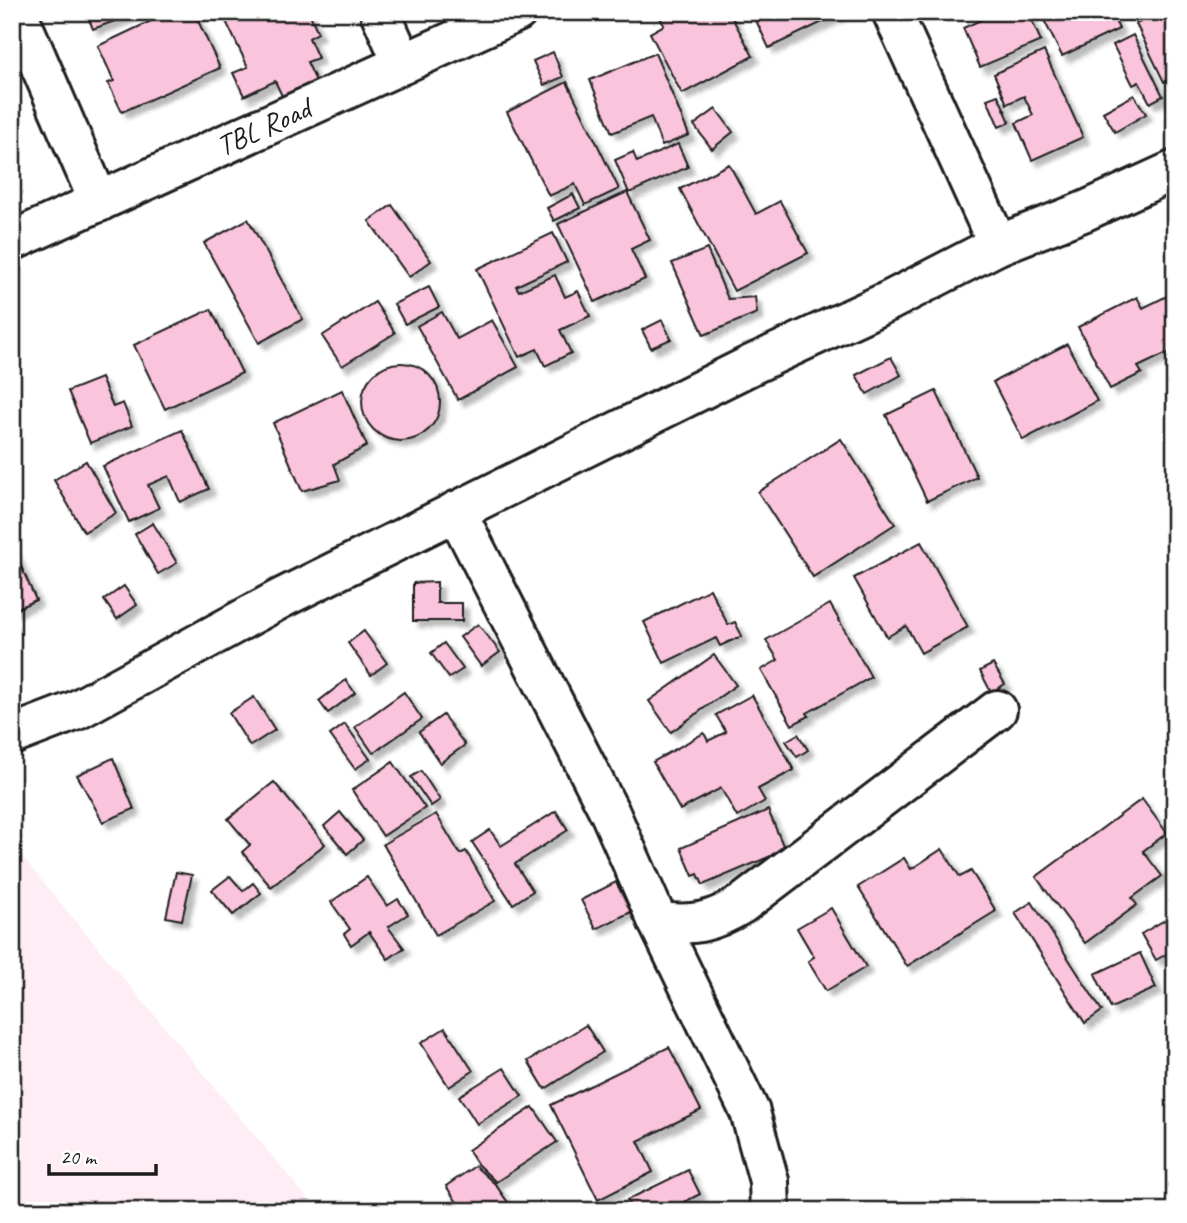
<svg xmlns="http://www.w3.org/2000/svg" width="1187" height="1223" viewBox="0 0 1187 1223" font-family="Caveat,sans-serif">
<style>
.built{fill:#feedf5}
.building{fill:#fbc4dd;stroke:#1c1c1c;stroke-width:2;filter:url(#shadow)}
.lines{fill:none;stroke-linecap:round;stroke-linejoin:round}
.street-casing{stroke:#1c1c1c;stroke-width:44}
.secondary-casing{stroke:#1c1c1c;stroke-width:44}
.street{stroke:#fff;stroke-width:38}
.secondary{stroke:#fff;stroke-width:38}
.labels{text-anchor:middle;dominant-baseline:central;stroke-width:6;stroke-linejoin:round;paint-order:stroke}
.street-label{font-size:30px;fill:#1c1c1c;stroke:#fff}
</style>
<defs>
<filter id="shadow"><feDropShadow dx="6" dy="6" stdDeviation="2" flood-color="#0004"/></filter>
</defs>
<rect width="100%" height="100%" fill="#fff"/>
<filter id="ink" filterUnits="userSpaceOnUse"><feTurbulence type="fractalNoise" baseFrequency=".0143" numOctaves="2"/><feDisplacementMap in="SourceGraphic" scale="14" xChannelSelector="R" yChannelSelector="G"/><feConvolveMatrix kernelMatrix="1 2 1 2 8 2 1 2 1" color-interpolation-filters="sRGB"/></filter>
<g filter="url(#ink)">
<path class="built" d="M12,845L318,1211H12Z"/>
<g class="building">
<path d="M86,12H139L93,29Z"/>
<path d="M170,12H194L220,68L122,112L108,83L114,81L98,46Z"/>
<path d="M230,12H309L318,33L309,38L318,58L307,62L316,81L282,96L275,81L244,96L233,73L248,67L223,15Z"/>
<path d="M661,12H729L753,56L682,94L650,33L664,25L658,14Z"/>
<path d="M752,12H843L769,48Z"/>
<path d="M998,12H1028L1041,41L980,67L963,28Z"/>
<path d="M1040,12H1111L1119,29L1062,56Z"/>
<path d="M1160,12H1175V77L1164,82L1136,24Z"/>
<path d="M1133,35L1163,96L1150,103L1139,82L1133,85L1113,45Z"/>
<path d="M1044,51L1083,137L1032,160L1016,123L1033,115L1024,96L1007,104L994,74Z"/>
<path d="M553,52L563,77L544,85L533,61Z"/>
<path d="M655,53L689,135L662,146L651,117L612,133L590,80Z"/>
<path d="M567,82L619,189L585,205L575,184L549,196L507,112Z"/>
<path d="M998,95L1010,122L999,127L987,99Z"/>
<path d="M1134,95L1146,114L1115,132L1103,112Z"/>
<path d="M716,109L733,132L712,149L694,125Z"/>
<path d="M678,144L688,167L629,193L615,160L633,152L637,162Z"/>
<path d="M729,164L756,214L780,201L808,253L734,291L680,189Z"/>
<path d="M627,192L650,240L631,249L645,279L595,302L558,224Z"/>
<path d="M573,194L580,208L554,221L547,208Z"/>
<path d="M392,205L431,261L409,277L369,221Z"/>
<path d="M248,219L303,319L259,343L204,243Z"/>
<path d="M553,233L567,262L516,286L519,291L555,275L565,297L578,291L590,316L560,330L571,353L545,366L537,349L519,357L477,269Z"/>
<path d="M707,249L728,299L755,297L757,313L704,335L672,263Z"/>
<path d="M429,287L439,307L405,324L394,304Z"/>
<path d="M1173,293L1175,296V356L1170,358L1167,353L1138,367L1142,373L1110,389L1078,327L1137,297L1143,308Z"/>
<path d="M375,302L395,333L342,366L322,336Z"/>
<path d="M211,309L242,373L165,409L134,345Z"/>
<path d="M442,312L457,339L492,320L518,367L458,400L417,326Z"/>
<path d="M662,320L671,339L651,348L642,330Z"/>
<path d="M1067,344L1097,401L1023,440L993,382Z"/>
<path d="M891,357L901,375L867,394L856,375Z"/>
<circle cx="401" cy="402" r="39"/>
<path d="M101,378L113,407L123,403L132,426L90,443L68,391Z"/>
<path d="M342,390L367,446L334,464L340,480L302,491L273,423Z"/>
<path d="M936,391L977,477L927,501L886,415Z"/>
<path d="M182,430L209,489L180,502L169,476L148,485L159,508L129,522L103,466Z"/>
<path d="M841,439L895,524L813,577L758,492Z"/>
<path d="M86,461L116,513L84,532L54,480Z"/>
<path d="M153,523L177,563L158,574L135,534Z"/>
<path d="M921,542L968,627L921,653L906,626L887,637L854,578Z"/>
<path d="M12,546L36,600L12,611Z"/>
<path d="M437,582V603H462V621H413V583Z"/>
<path d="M124,586L137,605L117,619L104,600Z"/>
<path d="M710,589L728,625L735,622L742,636L720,646L716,638L664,663L644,622Z"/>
<path d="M830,604L871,677L807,713L809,716L792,725L761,670L778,660L766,640Z"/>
<path d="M478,624L500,652L481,666L460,637Z"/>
<path d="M364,631L387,663L371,675L348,643Z"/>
<path d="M444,643L463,669L449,678L431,653Z"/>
<path d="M714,655L736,685L671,732L649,701Z"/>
<path d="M993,664L1005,684L991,692L980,671Z"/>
<path d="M346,680L355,693L328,713L319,701Z"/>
<path d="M404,692L422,719L373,753L355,727Z"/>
<path d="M752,695L794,770L758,789L765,801L737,817L721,788L680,810L653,762L704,733L708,741L726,732L716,715Z"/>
<path d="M254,697L275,730L250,746L229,713Z"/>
<path d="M443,715L465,745L440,763L419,732Z"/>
<path d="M345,724L370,759L355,769L330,735Z"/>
<path d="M798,734L808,750L797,757L786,741Z"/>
<path d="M113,758L134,809L103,822L77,775Z"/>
<path d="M393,762L425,808L383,836L352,790Z"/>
<path d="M421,771L440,800L431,806L411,777Z"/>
<path d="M274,782L325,844L271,887L242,852L250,845L228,819Z"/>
<path d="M1142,799L1167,833L1143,851L1162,876L1132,898L1137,905L1085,943L1036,877Z"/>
<path d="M768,810L785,850L703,885L698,874L693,876L681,848Z"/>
<path d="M556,811L568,830L515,864L533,891L513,904L472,842L490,830L501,846Z"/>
<path d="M340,812L363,840L347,854L324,826Z"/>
<path d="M436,814L460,854L466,851L495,901L436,935L383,844Z"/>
<path d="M942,849L960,877L971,871L996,911L907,966L858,887L904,858L911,869Z"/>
<path d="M176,872L192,875L182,920L166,917Z"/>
<path d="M230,876L243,891L253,883L261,893L233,915L212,890Z"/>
<path d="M367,877L387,906L398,899L408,914L388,927L404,948L388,959L369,932L351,945L344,934L350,929L331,902Z"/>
<path d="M616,882L631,912L596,929L581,900Z"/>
<path d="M1032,902L1102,1011L1085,1023L1015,913Z"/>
<path d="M831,908L866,967L826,991L808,961L814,957L797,928Z"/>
<path d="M1175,914V949L1156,960L1141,934Z"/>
<path d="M1140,953L1156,988L1111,1008L1095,974Z"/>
<path d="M586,1025L603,1052L545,1089L528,1061Z"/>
<path d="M445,1028L473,1071L449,1087L421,1043Z"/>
<path d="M669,1047L701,1110L638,1141L653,1172L598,1200L551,1105Z"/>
<path d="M504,1068L522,1096L477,1124L459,1096Z"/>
<path d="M533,1107L557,1142L496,1182L478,1165L468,1150Z"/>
<path d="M475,1166L495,1184L514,1211H463L446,1186Z"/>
<path d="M688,1170L700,1194L667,1211H632L627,1200Z"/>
</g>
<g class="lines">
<g class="street-casing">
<g id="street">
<path d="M17,12L99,202"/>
<path d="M380,12L403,64"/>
<path d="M892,12L998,245"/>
<path d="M456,511L610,813L658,922L750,1112L769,1181L770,1211"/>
<path d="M12,735L77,710L280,599L753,364L889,301L998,245L1085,211L1175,170"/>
<path d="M658,922C694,926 711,923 742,904L997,710"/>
</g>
</g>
<g class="secondary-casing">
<g id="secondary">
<path id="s1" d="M12,241L517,12"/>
</g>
</g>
<use href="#street" class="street"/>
<use href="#secondary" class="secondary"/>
</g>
</g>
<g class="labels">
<g class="street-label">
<text stroke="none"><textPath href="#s1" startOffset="276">TBL Road</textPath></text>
</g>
</g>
<rect width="1187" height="1223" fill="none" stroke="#fff" stroke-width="42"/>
<rect x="21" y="21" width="1145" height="1181" fill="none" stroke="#1c1c1c" stroke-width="2.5" filter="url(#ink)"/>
<path d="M49 1164v10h107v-10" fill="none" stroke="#1c1c1c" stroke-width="3.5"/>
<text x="60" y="1164" font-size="21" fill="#1c1c1c" stroke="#ffffff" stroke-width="5" paint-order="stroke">20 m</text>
</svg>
